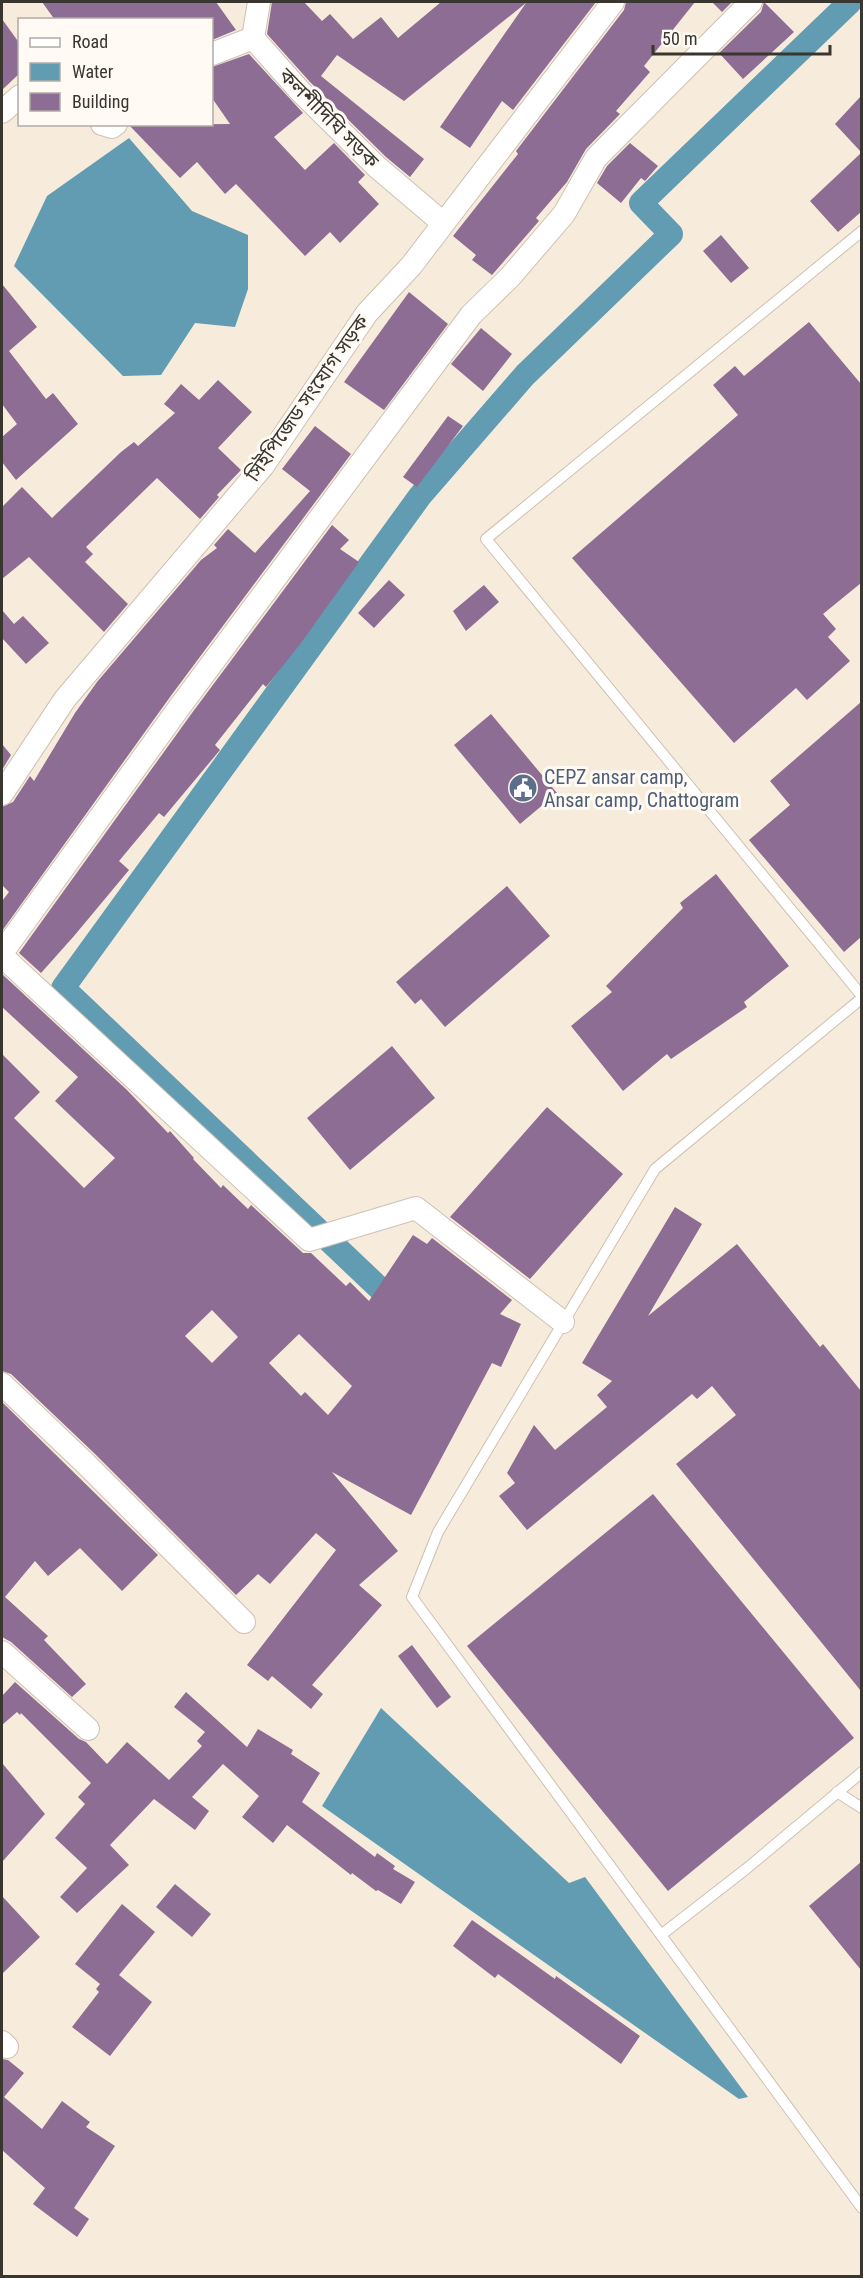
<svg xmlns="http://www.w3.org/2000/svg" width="863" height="2278" viewBox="0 0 863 2278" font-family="'Roboto Condensed','Noto Sans Bengali',sans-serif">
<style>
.water{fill:#629cb3}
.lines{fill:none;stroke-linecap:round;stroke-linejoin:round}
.canal{stroke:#629cb3;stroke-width:24}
.building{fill:#8d6d93;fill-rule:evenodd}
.lane-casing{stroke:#ccc1b2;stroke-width:12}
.street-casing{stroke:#ccc1b2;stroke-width:24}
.lane{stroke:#fff;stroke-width:10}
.street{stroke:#fff;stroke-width:22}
.labels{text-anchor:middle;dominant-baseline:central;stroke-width:6;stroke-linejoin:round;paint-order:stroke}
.street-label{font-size:20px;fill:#39352f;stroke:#fffaf4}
.service-label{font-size:20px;fill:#4e5e75;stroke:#fffaf4;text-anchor:start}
</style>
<rect width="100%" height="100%" fill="#f7ecdc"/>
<g class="water">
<path d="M129,138L192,211L248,235V289L235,327L195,323L161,375L123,376L14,266L47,196Z"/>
<path d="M381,1708L569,1883L585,1877L748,2097L739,2099L322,1806Z"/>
</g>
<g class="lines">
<path class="canal" d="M396,1304L63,988L420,496L525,375L671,234L641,203L850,2"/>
</g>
<g class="building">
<path d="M42,2H216L236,30L212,40V20H55Z"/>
<path d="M272,2H304L322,21L330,14L353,39L381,17L398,38L441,2H596L513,110L502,101L470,148L440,127L526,3L404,101L337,55L321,76L424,159L410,177L386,157L310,82L267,34Z"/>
<path d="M626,2H695L644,66L650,72L616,111L620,114L586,149L567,182L536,218L539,221L492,275L472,260L476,255L453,236L518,154L516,151L624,10Z"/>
<path d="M712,2H732L722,12Z"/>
<path d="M764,2L794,32L743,79L719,53L761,12Z"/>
<path d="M2,19L20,44V73L2,90Z"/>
<path d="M249,54L303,113L274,137L305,170L334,143L365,175L358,182L379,204L340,243L330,232L305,256L236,184L225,194L197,162L180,178L129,125L230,124L212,98V67Z"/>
<path d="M861,96V152L835,124Z"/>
<path d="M630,143L658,166L645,181L641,178L621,203L597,183L607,166Z"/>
<path d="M861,153V212L838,232L810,201Z"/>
<path d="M721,235L749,268L731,283L703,251Z"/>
<path d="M2,284L37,327L9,351L46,399L53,393L78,424L16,480L2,462V437L17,424L2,404Z"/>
<path d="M409,292L448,324L384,410L344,382Z"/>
<path d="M809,322L861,384V583L823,614L836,629L828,637L850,661L807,700L796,688L734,743L572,558L738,415L713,385L735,366L744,376Z"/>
<path d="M481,328L512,354L483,391L451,364Z"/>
<path d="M218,380L252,412L218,448L241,470L217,495L219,497L200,519L157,478L86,547L93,554L85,562L128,604L104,632L29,557L2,579V507L22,487L52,518L121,452L134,442L138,446L175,413L164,404L181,384L199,400Z"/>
<path d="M448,416L463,426L417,487L403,477Z"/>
<path d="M315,426L351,454L170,697L2,931V901L9,892L2,885V807L13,802L30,776L34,781L75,713L97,682L201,560L217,548L214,545L228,529L255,553L310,491L282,469Z"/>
<path d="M332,525L349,540L340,549L359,562L301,643L266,687L263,684L215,745L220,750L164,817L159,813L119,861L129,870L74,936L41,973L19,953L192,713Z"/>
<path d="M389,580L405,595L374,628L358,613Z"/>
<path d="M484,585L499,602L466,631L453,611Z"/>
<path d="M2,610L14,624L23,616L49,643L26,664L2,638Z"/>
<path d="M861,702V937L844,952L749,840L790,805L770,781Z"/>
<path d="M491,714L557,793L520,824L454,745Z"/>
<path d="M2,744L11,755L2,770Z"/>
<path d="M716,874L789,966L744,1002L747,1007L671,1059L667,1054L623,1091L571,1026L612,992L606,986L683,908L680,903Z"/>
<path d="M507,886L550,936L445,1027L421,999L415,1004L396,982Z"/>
<path d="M2,974L127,1090L168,1133L170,1131L194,1158L193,1159L221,1188L223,1185L248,1209L251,1205L303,1253H311L346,1286L350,1282L369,1301L413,1235L427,1244L432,1238L512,1300L500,1314L521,1324L501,1367L492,1363L411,1515L332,1472L398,1551L359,1585L382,1605L312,1685L323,1694L311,1709L272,1676L268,1681L247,1665L336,1550L316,1533L270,1584L258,1574L236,1595L94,1453L11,1374L2,1371V1054L40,1092L14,1118L84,1188L115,1158L55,1101L78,1077L2,1007ZM212,1310L238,1337L212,1363L185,1336ZM299,1334L352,1386L328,1415L305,1392L301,1396L269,1363Z"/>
<path d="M392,1046L435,1098L350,1170L307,1118Z"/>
<path d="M547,1107L623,1174L530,1279L450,1217Z"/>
<path d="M675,1207L702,1224L648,1316L737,1244L820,1347L823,1344L861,1391V1691L676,1464L736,1415L712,1386L697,1399L692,1394L527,1530L499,1496L515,1483L507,1473L534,1425L555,1450L607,1407L597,1395L612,1381L582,1363Z"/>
<path d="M2,1402L158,1555L122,1591L80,1548L48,1576L35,1561L5,1597L48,1636L44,1640L86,1684L72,1697L11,1642L2,1637Z"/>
<path d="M653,1494L854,1738L668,1891L467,1646Z"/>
<path d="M412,1645L451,1697L437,1708L398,1656Z"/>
<path d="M15,1682L79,1739L86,1742L107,1764L127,1742L169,1780L202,1746L197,1741L205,1732L174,1707L186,1692L247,1747L258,1729L293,1750L291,1754L320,1773L302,1802L375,1857L377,1853L395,1866L393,1869L415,1882L401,1904L378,1890L376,1891L352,1873L351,1875L287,1825L273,1843L242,1817L259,1796L223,1764L192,1797L209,1811L195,1830L154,1799L110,1845L129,1865L77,1913L60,1897L87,1868L55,1838L85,1804L78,1797L91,1783L21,1713L20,1715L17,1712L2,1725V1696Z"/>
<path d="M2,1763L45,1814L2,1862Z"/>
<path d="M861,1862V1970L809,1906Z"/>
<path d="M175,1884L211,1914L192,1937L156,1907Z"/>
<path d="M2,1896L40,1937L2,1974Z"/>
<path d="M122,1904L155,1932L119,1975L152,2002L110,2056L72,2027L99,1992L96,1989L100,1984L75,1964Z"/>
<path d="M472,1920L555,1979L556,1976L640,2036L621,2064L498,1974L495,1978L453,1946Z"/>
<path d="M2,2059L8,2060L24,2073L4,2097L42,2129L62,2101L90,2122L86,2127L115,2146L74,2208L89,2219L77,2237L33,2204L45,2188L2,2150Z"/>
</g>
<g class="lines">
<g class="lane-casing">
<g id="lane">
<path d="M862,231L486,539L862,996"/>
<path d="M862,998L655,1169L438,1532L412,1597L862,2208"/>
<path d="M837,1792L862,1808"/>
<path d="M661,1935L746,1869L862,1772"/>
</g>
</g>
<g class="street-casing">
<g id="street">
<path d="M253,38L259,2"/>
<path d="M212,54L253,38L300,91L377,167L443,223"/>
<path d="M2,112L20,96"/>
<path d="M102,124L112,127L116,124"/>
<path d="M2,794L65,699L263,466L367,313L411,266L613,2"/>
<path d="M2,953L181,705L471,315L510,277L564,214L596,158L751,2"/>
<path d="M2,956L309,1240L416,1208L563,1322"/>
<path d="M2,1384L85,1463L244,1622"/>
<path d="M2,1652L88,1729"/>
<path d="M2,2042L7,2047"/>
</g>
</g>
<use href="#lane" class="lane"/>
<use href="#street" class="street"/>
</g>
<defs>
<g id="civic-disc" transform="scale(1.5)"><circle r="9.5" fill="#5c6f8a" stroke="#fffaf4"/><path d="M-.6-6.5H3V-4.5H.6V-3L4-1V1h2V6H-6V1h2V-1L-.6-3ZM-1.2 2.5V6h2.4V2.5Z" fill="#fff"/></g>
</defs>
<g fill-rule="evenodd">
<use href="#civic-disc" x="523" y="788"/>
</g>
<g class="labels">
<g class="street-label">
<text transform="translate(329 118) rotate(45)">কলশীদিঘি সড়ক</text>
<text transform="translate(307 398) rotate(-55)">সিইপিজেড সংযোগ সড়ক</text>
</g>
<g class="service-label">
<text x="544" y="777">CEPZ ansar camp,<tspan x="544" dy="23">Ansar camp, Chattogram</tspan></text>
</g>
</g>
<rect width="863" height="2278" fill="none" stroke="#39352f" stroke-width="6"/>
<rect x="18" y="18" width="195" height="108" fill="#fffaf4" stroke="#b0aba5" stroke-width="1.5"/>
<rect x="30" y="38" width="30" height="9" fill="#ffffff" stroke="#b0aba5" stroke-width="1.5"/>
<text x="72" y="48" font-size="18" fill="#39352f">Road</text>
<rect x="30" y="63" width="30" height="18" fill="#629cb3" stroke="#b0aba5" stroke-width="1.5"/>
<text x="72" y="78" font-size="18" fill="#39352f">Water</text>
<rect x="30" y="93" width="30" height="18" fill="#8d6d93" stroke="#b0aba5" stroke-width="1.5"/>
<text x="72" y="108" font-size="18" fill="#39352f">Building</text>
<path d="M653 45v9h177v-9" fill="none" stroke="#39352f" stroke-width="3"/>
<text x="662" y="45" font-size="18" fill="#39352f" stroke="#fffaf4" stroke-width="4.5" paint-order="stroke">50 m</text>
</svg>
